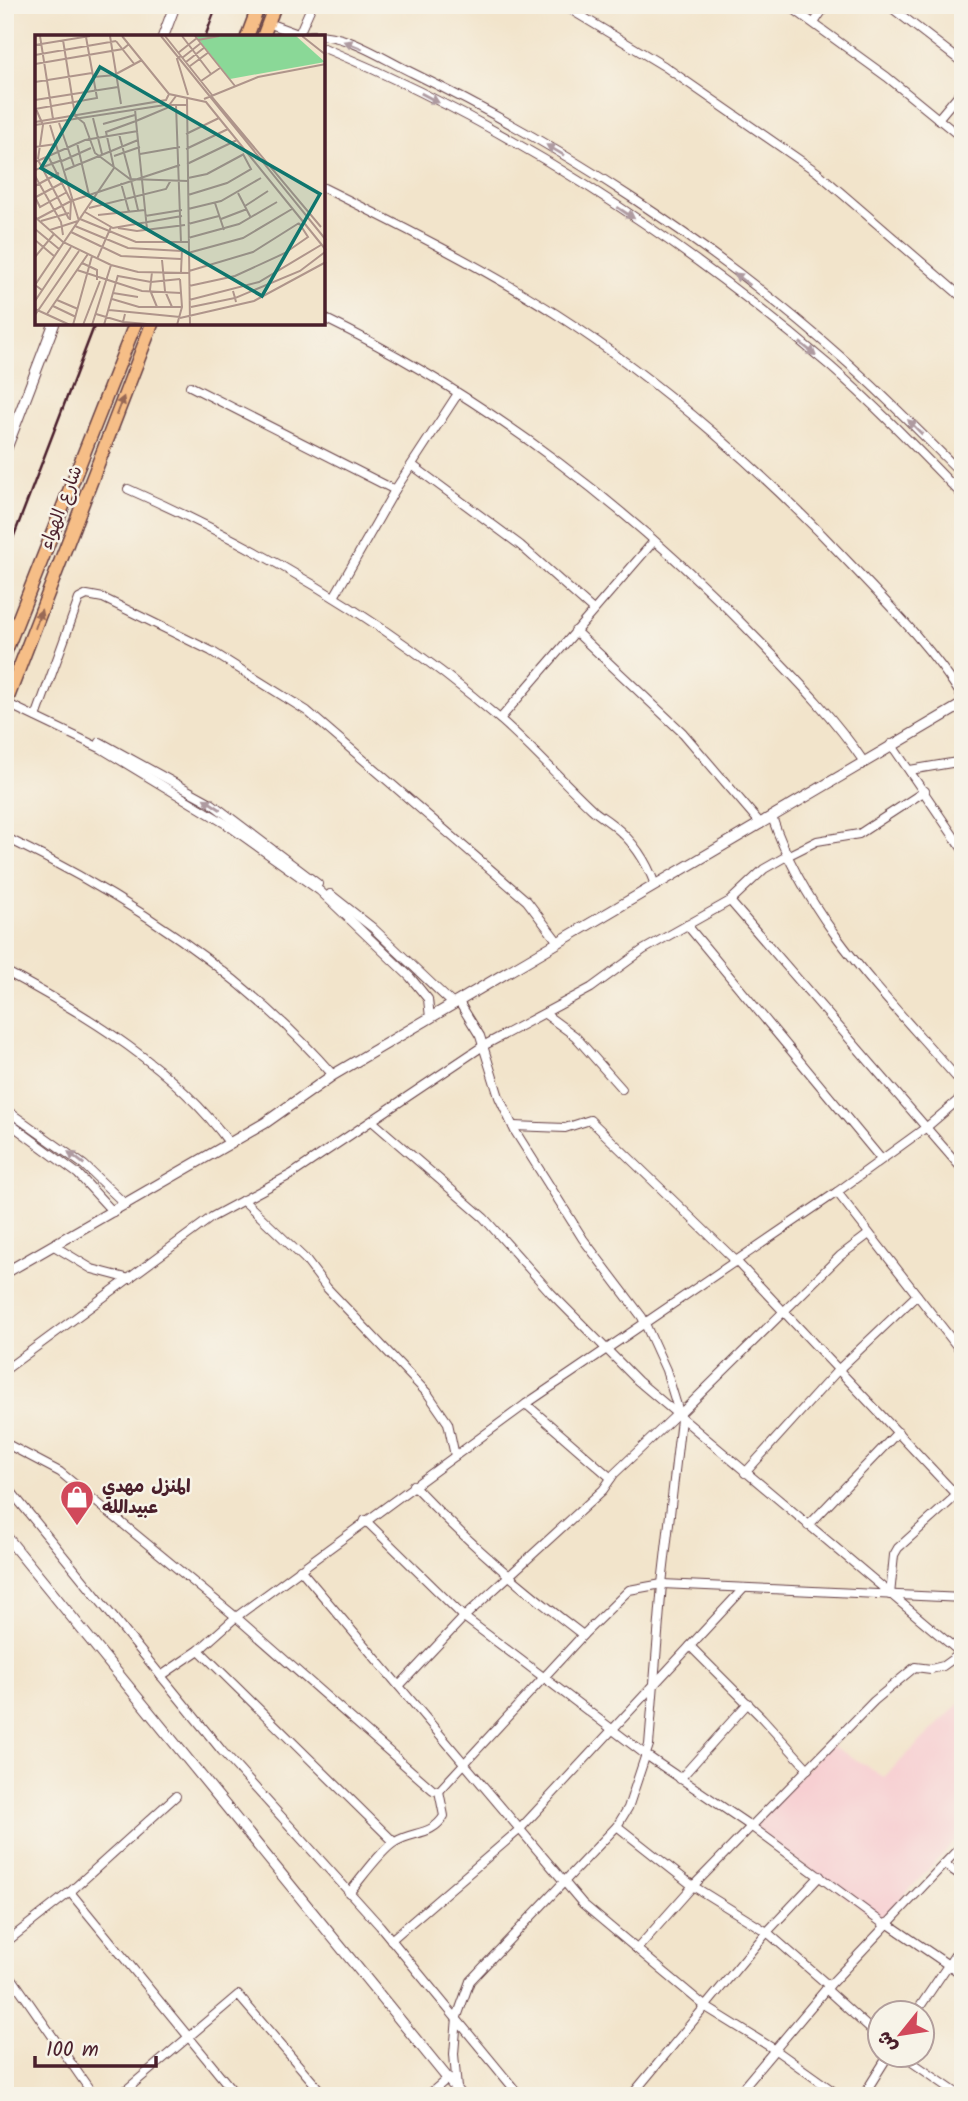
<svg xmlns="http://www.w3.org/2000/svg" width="968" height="2101" viewBox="0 0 968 2101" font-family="Kalam,'Playpen Sans Arabic',sans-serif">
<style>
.built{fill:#f7cfd2}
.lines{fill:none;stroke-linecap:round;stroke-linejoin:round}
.minor-casing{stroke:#633d43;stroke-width:10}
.tertiary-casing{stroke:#633d43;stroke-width:12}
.primary-casing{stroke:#633d43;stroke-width:15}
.minor{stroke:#fff;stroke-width:8}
.tertiary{stroke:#fff;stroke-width:10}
.primary{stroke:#f6be87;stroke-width:12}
.rail{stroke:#4a1f2b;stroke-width:2.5}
.oneway{fill:#ae9aa0}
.oneway2{fill:#976754}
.labels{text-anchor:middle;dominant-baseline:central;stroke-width:5;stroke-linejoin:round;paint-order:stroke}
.street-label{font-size:18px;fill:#4a1f2b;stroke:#f7f3e8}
.poi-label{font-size:18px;font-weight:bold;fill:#4a1f2b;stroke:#f7f3e8;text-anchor:start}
.inset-road{fill:none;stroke:#af958b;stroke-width:2}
.view{fill:#0f766e;fill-opacity:0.15;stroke:#0f766e;stroke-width:3.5}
.inset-edge{fill:none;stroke:#4a1f2b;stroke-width:3.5}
</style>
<rect width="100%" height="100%" fill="#f7f3e8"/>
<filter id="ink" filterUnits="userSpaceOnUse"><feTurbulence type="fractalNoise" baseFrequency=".0143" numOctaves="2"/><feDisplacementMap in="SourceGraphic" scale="14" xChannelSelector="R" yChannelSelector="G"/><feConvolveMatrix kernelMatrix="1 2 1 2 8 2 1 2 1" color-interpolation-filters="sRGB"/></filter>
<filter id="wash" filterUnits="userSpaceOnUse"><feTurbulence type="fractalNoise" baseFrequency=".00686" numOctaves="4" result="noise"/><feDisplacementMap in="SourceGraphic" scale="28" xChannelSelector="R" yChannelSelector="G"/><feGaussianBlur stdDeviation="1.57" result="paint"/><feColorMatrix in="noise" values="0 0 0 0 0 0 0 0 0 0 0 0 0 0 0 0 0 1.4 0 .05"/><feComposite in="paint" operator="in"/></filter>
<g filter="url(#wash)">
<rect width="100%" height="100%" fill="#f2e4cb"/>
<path class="built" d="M963,1700V1833L879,1922L752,1827L830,1744L884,1777Z"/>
</g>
<g filter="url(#ink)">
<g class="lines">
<g class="minor-casing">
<g id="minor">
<path d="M563,5L664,66L817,172L963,298"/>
<path d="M788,5L887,77L963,139"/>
<path d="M888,5L963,63"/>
<path d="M268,23L306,37"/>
<path d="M814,23L826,5"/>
<path d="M299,34L312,5"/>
<path d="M305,36C341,29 381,58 413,73C563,146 716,246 841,357C883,394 923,435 963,475"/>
<path d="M324,48C507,124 679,237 830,366C877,407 920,452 963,496"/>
<path d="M938,119L963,89"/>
<path d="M324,188C403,227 482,267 556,314C662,382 769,477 854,568C893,609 933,650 963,698"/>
<path d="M324,318C489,398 638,514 764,646C800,683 835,719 864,762"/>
<path d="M190,386L395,490"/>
<path d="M412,465L520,545L593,610"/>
<path d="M128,489C262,548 390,624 501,720C533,748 561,780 592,809C598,815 606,819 613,825C632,840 647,862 655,885"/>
<path d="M334,597L395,490L457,395"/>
<path d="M575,631L683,733L761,824"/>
<path d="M6,703L102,749L226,824L320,891L410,977L428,999L430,1018"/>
<path d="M36,717L79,599L87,595L103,598L211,651L307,711L527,901L558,942"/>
<path d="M500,719L654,541"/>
<path d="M100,742L211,803L318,884"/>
<path d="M891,744L963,850"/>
<path d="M910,770L963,761"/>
<path d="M772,817C808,924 891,1001 963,1085"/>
<path d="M5,837C126,896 245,974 333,1075"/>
<path d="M330,894L373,928L453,1004"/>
<path d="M730,901L963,1170"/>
<path d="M687,925L881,1159"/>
<path d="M5,971C87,1015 175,1068 230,1144"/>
<path d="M545,1014L575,1036L622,1089"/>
<path d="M5,1109L84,1165L126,1205"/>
<path d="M5,1120L78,1174L113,1212"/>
<path d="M372,1121L484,1218L551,1293L638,1381L963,1655"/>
<path d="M513,1126L565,1128L590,1120L736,1261L963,1502"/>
<path d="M837,1192L963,1354"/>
<path d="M243,1200L305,1259L327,1288L428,1394L448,1423L455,1456"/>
<path d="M54,1246L92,1269L130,1279"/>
<path d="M5,1370L212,1217L292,1174L483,1046L591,988L643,950L730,901L764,869L785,857L817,841L859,834L925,791"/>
<path d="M526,1404L611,1478"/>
<path d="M680,1414L840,1256L869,1234"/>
<path d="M5,1443L60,1472L236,1617L526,1404L837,1192L928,1126L963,1096"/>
<path d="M745,1473L838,1370L917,1295"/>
<path d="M5,1484L222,1751L380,1926L520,2096"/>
<path d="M413,1485C466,1541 522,1589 583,1635"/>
<path d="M365,1520L464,1617L646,1755L752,1827L885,1925"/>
<path d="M808,1526L898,1432"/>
<path d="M300,1569L583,1904L706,2007L777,2051L840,2096"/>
<path d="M890,1595L894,1555L898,1548L957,1495"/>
<path d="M690,1646L762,1718L808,1769"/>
<path d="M199,1650L394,1842"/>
<path d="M161,1676L199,1650L236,1617L433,1790L439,1791L583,1635L629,1590L662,1584L963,1598"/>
<path d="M399,1686L464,1617L603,1490L614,1474L676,1415"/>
<path d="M680,1779L748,1703"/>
<path d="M617,1826L693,1886L767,1932L829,1986"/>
<path d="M944,1864L963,1877"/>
<path d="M70,1892L237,2096"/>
<path d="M349,1893C361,1879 381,1850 395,1842C412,1831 432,1836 444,1816L439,1791"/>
<path d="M887,1923L963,1975"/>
<path d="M391,1940L519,1830L744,1588"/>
<path d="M5,1943L70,1892L176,1796"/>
<path d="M637,1949L693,1886L874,1701L915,1667L931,1669L943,1666L961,1653"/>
<path d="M5,1968L94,2096"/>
<path d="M826,1989L880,2038"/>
<path d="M915,2014L963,1943"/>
<path d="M903,2056L961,2096"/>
<path d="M457,2089L454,2054L457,2017L470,1981L617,1826L628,1808L649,1745L662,1584L681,1419L666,1370L642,1317L583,1239L515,1131L499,1097L480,1036L459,1002"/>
<path d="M119,2096L238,1995L325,2096"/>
<path d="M427,2096L448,2078"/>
<path d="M631,2096L767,1932L820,1876"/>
<path d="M736,2096L826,1989L963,1844"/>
<path d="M863,2096L888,2056"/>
</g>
</g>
<g class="tertiary-casing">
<g id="tertiary">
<path d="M163,37L175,5"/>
<path d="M5,452L54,324"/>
<path d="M5,1273L265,1123L333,1075L963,704"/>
<path d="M5,1535L462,2096"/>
</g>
</g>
<g class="primary-casing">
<g id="primary">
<path d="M247,37L259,5"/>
<path d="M263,37L275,5"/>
<path d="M5,653L135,324"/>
<path d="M5,705L152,324"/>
</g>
</g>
<use href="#minor" class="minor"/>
<use href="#tertiary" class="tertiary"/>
<use href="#primary" class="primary"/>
<g class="rail">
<path d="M205,37L217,5"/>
<path d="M5,559L95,324"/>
</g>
</g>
<defs><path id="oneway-solid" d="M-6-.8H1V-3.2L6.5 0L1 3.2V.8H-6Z" transform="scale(1.75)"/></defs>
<g class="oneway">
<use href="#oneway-solid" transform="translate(353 45) rotate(-158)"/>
<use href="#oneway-solid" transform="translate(430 98) rotate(28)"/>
<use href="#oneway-solid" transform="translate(555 150) rotate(-149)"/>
<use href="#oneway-solid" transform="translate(626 213) rotate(34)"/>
<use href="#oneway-solid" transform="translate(742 279) rotate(-143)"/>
<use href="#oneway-solid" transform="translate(808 349) rotate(39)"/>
<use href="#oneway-solid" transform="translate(915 427) rotate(-135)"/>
<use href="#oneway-solid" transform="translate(212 804) rotate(-147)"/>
<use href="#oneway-solid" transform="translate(76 1158) rotate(-142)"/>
</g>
<g class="oneway2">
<use href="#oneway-solid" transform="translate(120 406) rotate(-69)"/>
<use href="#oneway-solid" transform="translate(38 619) rotate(-70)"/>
</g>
</g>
<defs>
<g id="shop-pin" transform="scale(1.75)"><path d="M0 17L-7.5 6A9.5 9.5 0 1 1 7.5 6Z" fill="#d1495b" stroke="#f7f3e8"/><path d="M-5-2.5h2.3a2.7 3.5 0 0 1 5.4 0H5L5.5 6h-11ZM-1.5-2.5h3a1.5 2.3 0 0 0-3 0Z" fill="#fff"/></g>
</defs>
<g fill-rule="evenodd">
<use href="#shop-pin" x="77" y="1497"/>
</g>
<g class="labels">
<g class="street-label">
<text transform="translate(62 508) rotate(-69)">شارع الهواء</text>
</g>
<g class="poi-label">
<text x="102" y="1487">المنزل مهدي<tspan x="102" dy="21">عبيدالله</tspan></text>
</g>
</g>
<g transform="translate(35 35)">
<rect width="290" height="290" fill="#f2e4cb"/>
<path d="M161,1H261L290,27L195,44Z" fill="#8ad897"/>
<path class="inset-road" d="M5,1L18,84M75,1L86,69M87,1L134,59L171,67L291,215M126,1L291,205M130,1L177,60M147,1L176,39M160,1L200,51M267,1L291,20M28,5L40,80M163,5L184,1M81,6L100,30M0,10L55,1M143,18L162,3M0,20L81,6M146,21L142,24L153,60M147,23L166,8M151,27L170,12M0,29L88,14L94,9M155,31L174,17M81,39L107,25M58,42L81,40M166,46L185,33M0,47L57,38M176,61L286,192M152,63L155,290M169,64L223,42L291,29M0,65L83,52M141,70L146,208M0,74L62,63L51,2M1,74L8,90L3,124M39,80L49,88L60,118L95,144L153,146M58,83L67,119M0,87L131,65L134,59M24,88L39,131M68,89L100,80M0,90L130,70H152M15,90L44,186M84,99L96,144M151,99L184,83M42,108L54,160M0,112L21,109M151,114L193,94M105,119L145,112M13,121L36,166L35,185M79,121L105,112M3,125L34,184M27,126L56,113M0,127L50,105L103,96M152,129L202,105M0,135L27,125M30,135L103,105M0,141L26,187L28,200M153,143L172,139L209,119M96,145L103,175M86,148L94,177M0,151L24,138M203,158L216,183M153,160L192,148L216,134L208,119M0,162L5,172L32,157M1,162L27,148M180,168L189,195M210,171L233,156M54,173L131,154L136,145M153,174L186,166L226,143M50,177L78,193L147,181M63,180L110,175M110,181L147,175M0,182L28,207L76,230L103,237L154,238M2,184L36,166L145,130M45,184L101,207H153M186,184L212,174M6,186L34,178M153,189L184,181M40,191L93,213L147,216M83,193L102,196L150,190M0,194L24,214M112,194L101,86L132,73L141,61M15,195L43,186M36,197L86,221L146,224M153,203L204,189L242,167M0,205L19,221M153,218L208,203L257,174M0,222L19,199M62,224L76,192M127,225L130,256L137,272M47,228L62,235V245M42,235L107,256L146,258M154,236L218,217L264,188M117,237L115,255L122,272M146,237L147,214M83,241L116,247L145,244M154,251L200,241L250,218L273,202L264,188M7,255L0,250L79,133L71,97L101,86L100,74M78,258L103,262M77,264L104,272H147M22,265L43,274M154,265L224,247L286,210M0,266L36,212M201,267L200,263L265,236L290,217M18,271L41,282M156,272L200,263L198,256M0,274L35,290M74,275L145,282M12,279L53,219M61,279L88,287L90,279M0,280L44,216M145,283L219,266L291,227M88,287L124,290M38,290L57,221M48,290L65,246M57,290L76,230M69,290L83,240M142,290L147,272L145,244"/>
<path class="view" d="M65,32L285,159L227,261L6,133Z"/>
<rect width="290" height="290" class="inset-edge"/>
</g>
<rect width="968" height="2101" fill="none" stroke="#f7f3e8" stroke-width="28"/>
<g transform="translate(901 2034) rotate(240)"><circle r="33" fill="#f7f3e8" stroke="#b29e9c" stroke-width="2"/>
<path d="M0-5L12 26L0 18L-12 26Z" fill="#d1495b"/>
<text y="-10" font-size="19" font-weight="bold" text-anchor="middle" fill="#4a1f2b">ش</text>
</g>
<path d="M35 2056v10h121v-10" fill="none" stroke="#4a1f2b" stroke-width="3.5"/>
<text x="46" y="2056" font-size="21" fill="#4a1f2b" stroke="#f7f3e8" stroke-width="5" paint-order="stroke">100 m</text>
</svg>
